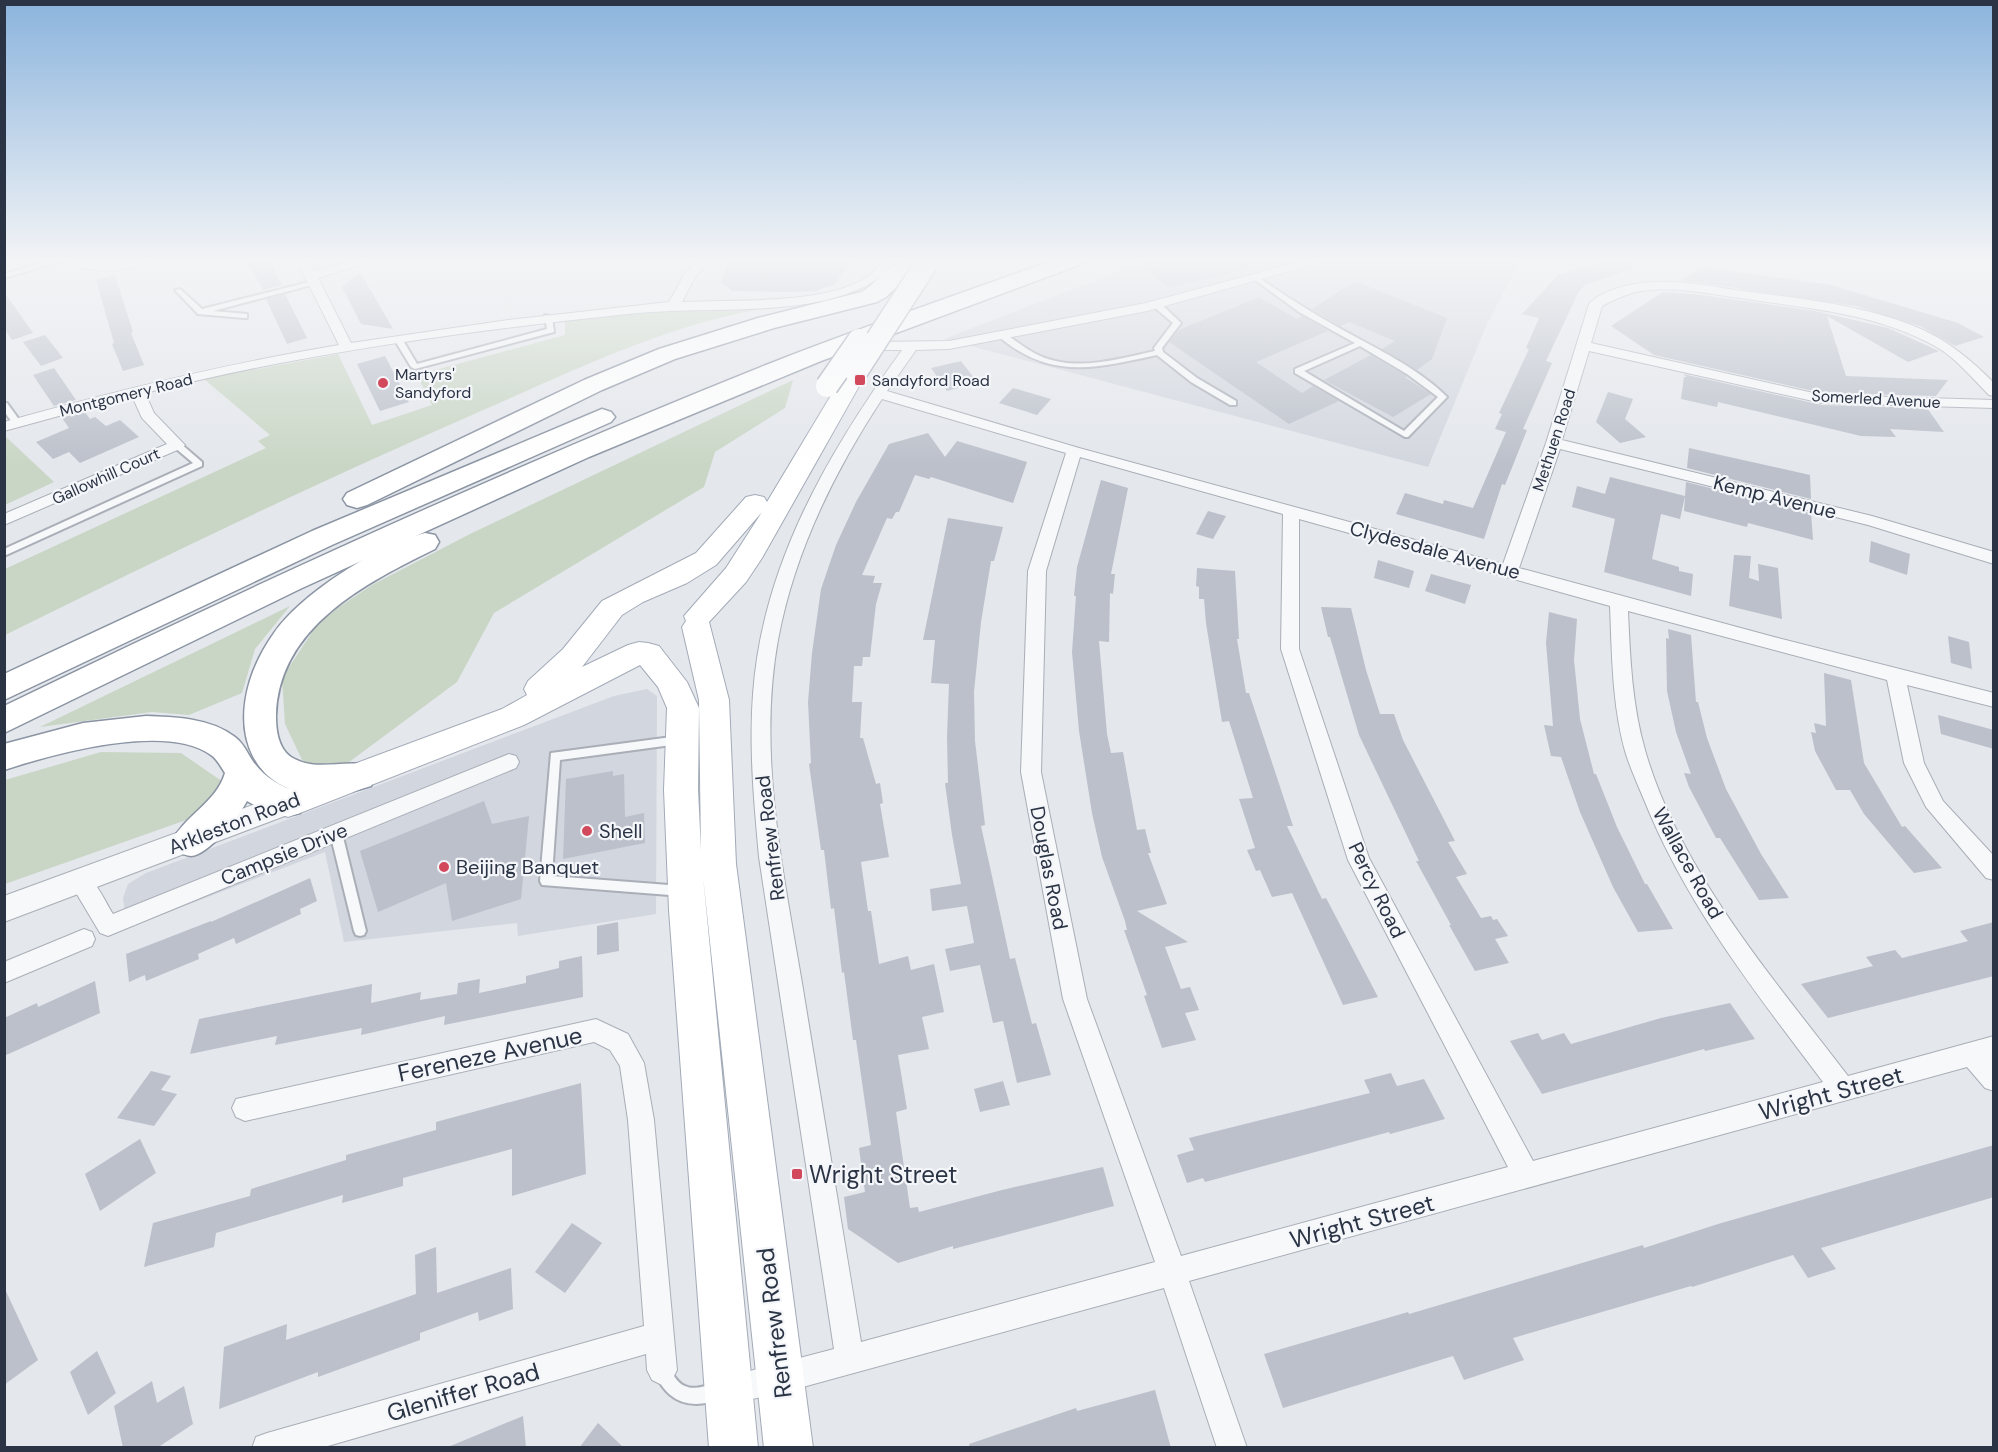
<svg xmlns="http://www.w3.org/2000/svg" width="1998" height="1452" viewBox="0 0 1998 1452" font-family="'DM Sans',sans-serif">
<style>
.built{fill:#d2d6de}
.green{fill:#c9d6c5}
.building{fill:#bbc0ca}
.lines{fill:none;stroke-linecap:round;stroke-linejoin:round}
.service-casing{stroke:#a9aeb7;stroke-width:4}
.minor-casing{stroke:#a9aeb7;stroke-width:2}
.tertiary-casing{stroke:#a9aeb7;stroke-width:2}
.primary-casing{stroke:#a3abb8;stroke-width:2}
.motorway-casing{stroke:#8b94a3;stroke-width:3}
.service{fill:#f7f8fa;fill-rule:evenodd}
.minor{fill:#f7f8fa;fill-rule:evenodd}
.tertiary{fill:#f7f8fa;fill-rule:evenodd}
.primary{fill:#fff;fill-rule:evenodd}
.motorway{fill:#fff;fill-rule:evenodd}
.primary-bridge-casing{stroke:#a3abb8;stroke-width:25;stroke-linecap:butt}
.primary-bridge{stroke:#fff;stroke-width:22}
.poi-dot{fill:#d1495b;stroke:#f4f6f9;stroke-width:2}
.labels{text-anchor:middle;dominant-baseline:central;stroke-width:4.5;stroke-linejoin:round;paint-order:stroke}
.far-poi-label{font-size:16px;fill:#2b3445;stroke:#f4f6f9;text-anchor:start}
.far-street-label{font-size:16px;fill:#2b3445;stroke:#f4f6f9}
.street-label{font-size:20px;fill:#2b3445;stroke:#f4f6f9}
.poi-label{font-size:20px;fill:#2b3445;stroke:#f4f6f9;text-anchor:start}
.near-street-label{font-size:24px;fill:#2b3445;stroke:#f4f6f9}
.near-poi-label{font-size:24px;fill:#2b3445;stroke:#f4f6f9;text-anchor:start}
</style>
<rect width="100%" height="100%" fill="#e4e7ec"/>
<g class="built">
<path d="M1146,261H1520L1487,324L1428,467L944,339Z"/>
<path d="M647,689L657,696L656,914L518,936L517,923L344,942L325,852L127,928L123,898L128,884L146,873L614,696Z"/>
</g>
<g class="green">
<path d="M739,307L767,308C667,324 573,371 481,411C320,481 162,557 5,635V569L266,448L258,441L270,435L204,379L338,354L372,425L432,405L417,375L565,335V319L643,311Z"/>
<path d="M793,380L785,408L715,452L704,487L494,613L457,682L337,771L306,768L285,724L282,678L320,620L372,585L470,534Z"/>
<path d="M5,436L54,482L5,505H4Z"/>
<path d="M290,606L255,649L242,693L189,715L152,712L40,727Z"/>
<path d="M101,752L181,753L223,782L192,818L5,884V780Z"/>
</g>
<g class="building">
<path d="M247,261H270L282,285L263,290Z"/>
<path d="M728,261H851L835,284L816,291L787,292L733,291L721,283Z"/>
<path d="M1180,261H1249L1250,268L1168,288L1147,269Z"/>
<path d="M1616,261H1632L1634,268L1585,285L1579,291L1546,361L1552,363L1523,429L1527,430L1505,485L1502,484L1484,539L1396,514L1405,493L1443,504L1444,500L1473,508L1506,432L1495,429L1502,414L1499,413L1529,349L1526,348L1539,318L1522,314L1558,275L1585,266Z"/>
<path d="M1702,267L1831,285L1958,323L1984,337L1955,346L1922,327L1856,306L1681,280Z"/>
<path d="M360,272L393,329L361,324L342,287Z"/>
<path d="M115,275L133,332L131,333L144,365L123,371L112,344L114,343L96,280Z"/>
<path d="M1355,281L1447,318L1432,359L1417,370L1382,349L1395,341L1349,322L1340,326L1312,309Z"/>
<path d="M4,292L33,333L12,340L4,328Z"/>
<path d="M1663,292L1694,294L1815,311L1888,328L1939,351L1908,362L1827,316L1846,376L1948,380L1936,396L1822,393L1654,355L1611,326Z"/>
<path d="M285,294L307,338L287,344L266,299Z"/>
<path d="M1259,297L1297,319L1302,316L1328,331L1256,362L1302,393L1313,386L1339,401L1289,424L1169,342L1179,330Z"/>
<path d="M45,335L63,358L41,366L23,342Z"/>
<path d="M1371,355L1406,376V378L1431,394L1393,417L1324,380Z"/>
<path d="M385,356L409,402L380,411L357,364Z"/>
<path d="M961,361L978,383L947,391L931,368Z"/>
<path d="M54,368L76,400L54,406L33,375Z"/>
<path d="M1683,374L1822,405L1927,408L1944,432L1890,429L1896,437L1861,436L1718,402L1717,407L1681,399L1684,377H1687Z"/>
<path d="M1013,388L1051,399L1037,415L999,403Z"/>
<path d="M1608,392L1633,399L1625,419L1646,437L1620,443L1596,422Z"/>
<path d="M84,411L90,419L95,417L106,426L120,420L139,437L80,463L69,452L53,459L36,442L69,428L62,418Z"/>
<path d="M928,433L945,457L957,441L1027,462L1013,503L931,477L929,479L915,475L899,512H896L892,519L887,518L862,575L875,576L873,583H882L876,604L870,657H863L862,666H854L852,702H862L860,738H863L876,784L880,783L883,803L880,804L889,857L861,862L868,911H871L879,964L908,956L911,970L934,964L944,1012L922,1017L929,1049L898,1055L907,1109L896,1112L910,1208L918,1207L919,1212L1002,1190L1103,1167L1114,1206L953,1249V1246L898,1263L848,1229L844,1197L865,1192L859,1148L871,1145L856,1040H853L844,972L842,973L834,908L831,909L824,850H821L809,764L811,763L808,702L812,653L821,589L836,545L856,502L889,444Z"/>
<path d="M1689,448L1810,475L1811,499L1687,468Z"/>
<path d="M1610,477L1685,496L1680,519L1661,514L1652,559L1679,567V571L1693,574L1691,596L1604,572L1615,519L1572,507L1577,486L1605,494Z"/>
<path d="M1101,480L1128,488L1111,574H1115L1113,594L1110,593L1109,642L1099,641L1107,734L1111,753L1123,752L1137,830L1145,829L1151,853H1148L1167,904L1137,911L1188,942L1165,947L1181,989L1190,987L1199,1010L1185,1013L1196,1040L1162,1048L1144,996L1147,995L1124,930H1127L1125,921L1102,857L1092,813L1079,731L1072,652L1076,596H1074L1077,567Z"/>
<path d="M1686,482L1811,513L1813,540L1748,523L1747,527L1684,511Z"/>
<path d="M1208,511L1226,516L1213,539L1196,534Z"/>
<path d="M948,518L1003,527L994,561H991L981,622L974,692L975,741L985,825L981,826L997,899L1010,959L1015,958L1032,1024L1036,1023L1051,1075L1017,1083L1003,1021L993,1023L980,965L950,971L945,949L974,943L967,906L932,911L930,889L961,884L952,835L945,783H948L947,736L949,684L931,683L935,640H923Z"/>
<path d="M1871,541L1910,554L1907,575L1869,562Z"/>
<path d="M1734,555L1751,556L1749,578L1759,581L1758,564L1778,568L1782,619L1729,606Z"/>
<path d="M1378,560L1414,571L1409,588L1374,578Z"/>
<path d="M1197,568L1235,571L1239,639H1237L1246,693H1249L1293,826H1287L1322,899L1326,898L1378,997L1343,1005L1292,893L1272,897L1260,870L1256,871L1247,850L1255,848L1239,799L1253,798L1229,721L1222,722L1206,623L1204,599H1199V587L1196,586Z"/>
<path d="M1431,574L1471,585L1465,604L1425,591Z"/>
<path d="M1321,607L1351,608L1366,670L1380,714H1394L1403,740L1455,841L1448,842L1467,874L1456,877L1481,918L1491,916L1493,920L1497,919L1508,936L1495,939L1509,963L1475,971L1449,925H1451L1416,861H1419L1359,735L1330,637H1328Z"/>
<path d="M1549,612L1577,619L1574,660L1580,719L1594,774H1596L1617,827L1645,884H1647L1673,929L1638,932L1613,887L1580,812L1561,757L1551,756L1544,725L1553,726L1546,643Z"/>
<path d="M1668,629L1691,635L1696,702H1698L1707,738L1726,789L1761,854L1789,898L1759,900L1720,838H1716L1689,787L1684,773L1691,774L1676,732L1667,691L1666,638L1669,639Z"/>
<path d="M1948,636L1969,642L1972,669L1951,663Z"/>
<path d="M1824,673L1851,680L1864,763L1902,827L1905,826L1942,868L1914,873L1864,814L1850,790H1836L1815,751L1811,732L1816,733L1814,723L1826,726Z"/>
<path d="M1938,715L1994,730V749L1941,734Z"/>
<path d="M613,771V776L624,774L625,817L644,813L645,843L563,859L566,779Z"/>
<path d="M484,801L492,824L529,816L521,899L452,921L446,883L378,912L360,851Z"/>
<path d="M310,878L317,901L300,909L301,914L236,944L234,938L198,954L199,959L146,981L145,975L129,982L126,954L211,921V922Z"/>
<path d="M618,922L619,951L597,955V926Z"/>
<path d="M1994,922V976L1828,1018L1801,984L1873,966L1866,957L1895,950L1902,958L1961,943L1968,941L1960,931Z"/>
<path d="M582,956L583,997L444,1025L445,1016L361,1035L362,1028L275,1045L277,1036L190,1054L199,1019L372,984L371,1003L421,992L420,1000L457,994L458,983L480,979L479,993L526,983V976L559,968V961Z"/>
<path d="M95,981L100,1013L4,1056V1018L37,1003L38,1007Z"/>
<path d="M1730,1003L1755,1039L1705,1051L1704,1049L1542,1094L1510,1041L1538,1033L1542,1040L1564,1033L1571,1044L1661,1018Z"/>
<path d="M151,1071L171,1076L161,1090L177,1094L154,1126L117,1118Z"/>
<path d="M1391,1073L1397,1086L1424,1079L1445,1119L1390,1134L1389,1132L1205,1182L1203,1178L1187,1183L1177,1155L1194,1150L1189,1138L1370,1093L1364,1080Z"/>
<path d="M1003,1081L1010,1105L980,1112L974,1089Z"/>
<path d="M581,1083L586,1174L512,1196V1149L403,1178V1186L342,1203L343,1195L216,1233L214,1247L144,1267L153,1223L250,1196L251,1189L346,1160V1155L436,1130V1122Z"/>
<path d="M140,1139L156,1173L100,1211L85,1174Z"/>
<path d="M1994,1145V1197L1821,1248L1836,1269L1808,1278L1793,1255L1692,1287L1691,1286L1513,1338L1524,1360L1464,1380L1453,1356L1283,1408L1264,1354L1408,1312L1409,1314L1643,1245L1644,1248L1718,1224Z"/>
<path d="M572,1223L602,1243L565,1293L535,1272Z"/>
<path d="M436,1247L437,1293L511,1268L513,1309L479,1321L478,1312L420,1333V1340L318,1377V1372L219,1409L224,1347L287,1324L286,1340L416,1294L415,1255Z"/>
<path d="M4,1287L38,1360L4,1385Z"/>
<path d="M97,1351L116,1393L88,1415L70,1372Z"/>
<path d="M152,1381L157,1403L184,1386L193,1424L157,1448H123L114,1406Z"/>
<path d="M1155,1390L1171,1448H970L969,1444L1076,1408L1077,1411Z"/>
<path d="M523,1416L526,1448H448V1447Z"/>
<path d="M598,1423L624,1448H579Z"/>
</g>
<g class="lines">
<g class="service-casing">
<g id="service">
<path d="M50,261H62L4,278V274Z"/>
<path d="M1254,277H1258C1285,296 1312,313 1341,329C1377,349 1418,368 1447,397L1408,437H1405L1295,373V369L1355,343L1299,312L1254,279ZM1360,346L1407,374L1438,397L1404,431L1304,371Z"/>
<path d="M313,281L315,282V284L213,311L247,314V318H244L198,314L175,290L180,289L202,309Z"/>
<path d="M1153,302H1159L1181,323L1162,348L1163,352L1197,378L1236,401V405H1230L1191,382L1157,355C1095,368 1050,381 997,335L1004,333C1016,341 1027,350 1040,356C1077,372 1118,359 1155,351L1154,348L1173,323L1153,306Z"/>
<path d="M545,315L552,317L554,332L415,369L411,367L394,339L401,337L417,364L547,329Z"/>
<path d="M4,403H7L20,421V425H14L4,411Z"/>
<path d="M174,443H180L202,462V466L4,556V549L193,463L174,447Z"/>
<path d="M679,736L683,737L684,740L683,743L679,744L560,760L552,876L682,886L686,887L688,891L686,895L682,896L542,885L540,881L551,753Z"/>
<path d="M336,828L340,830L342,833L366,931L364,935L360,936L356,935L354,931L330,833L332,830Z"/>
<path d="M662,1363C672,1367 674,1382 685,1386C697,1392 711,1381 723,1386L725,1392L723,1398C691,1411 667,1403 654,1371L656,1365Z"/>
</g>
</g>
<g class="minor-casing">
<g id="minor">
<path d="M68,261H147C132,273 83,274 68,261Z"/>
<path d="M297,261H309L314,271L351,261H373L318,278L351,343L508,320L669,302L684,275L696,261H709L695,277L682,302C733,299 828,306 870,275C874,271 878,266 883,261H896C877,285 851,294 822,301C759,314 692,307 628,314C466,331 303,353 145,393L154,413L182,442L185,445L182,448L4,525V514L167,444L142,418L132,396L4,431V422C115,391 225,364 339,345Z"/>
<path d="M1303,261H1325L1147,311L949,349L916,350L887,391L1079,448L1503,564L1546,443L1589,304C1603,289 1633,283 1653,282C1683,280 1713,287 1743,291C1803,299 1865,305 1921,329C1950,342 1972,361 1994,383V396L1989,395C1972,378 1956,358 1935,346C1876,313 1806,308 1740,298C1710,294 1679,287 1649,290C1632,291 1617,298 1602,306L1591,343L1822,395L1994,400V408L1822,403L1589,351L1562,440L1872,516L1994,552V564L1868,525L1560,449L1519,568L1774,637L1994,693V707L1907,685L1924,763L1943,801L1994,856V880L1986,878L1926,807L1904,763L1887,680L1628,611C1630,657 1632,705 1645,750C1679,870 1773,978 1848,1076L1994,1036V1091L1985,1088L1967,1067L1189,1281L1247,1448H1217L1164,1288L781,1393L729,1404L719,1399L714,1389L719,1379L834,1349L759,857C754,803 749,748 753,694C762,565 829,451 902,350H873L866,346L873,342L949,341L1146,303ZM882,399L1066,453L1028,571L1021,772L1063,999L1155,1262L861,1342C842,1224 822,1107 803,989C784,875 757,755 778,640C794,553 834,472 882,399ZM1080,457L1283,514L1281,649L1348,860L1508,1167L1181,1256L1087,999L1041,772L1046,571ZM1299,519L1610,606C1612,654 1612,704 1625,751C1630,768 1638,785 1645,802C1687,906 1756,993 1823,1082L1533,1161L1369,858L1299,649Z"/>
<path d="M509,754L516,756L519,762L516,768L108,936L100,933L69,881L72,874C92,867 103,899 113,914Z"/>
<path d="M84,929L92,932L95,939L92,946L4,983V962Z"/>
<path d="M596,1019L628,1034L644,1063L654,1120L677,1370L672,1380L662,1385L652,1380L647,1370L646,1354L321,1448H252L256,1437L267,1433L644,1326L628,1120L620,1066L610,1050L594,1042L245,1121L236,1117L232,1108L236,1099Z"/>
</g>
</g>
<g class="tertiary-casing">
<path id="tertiary" d="M288,792L298,795L302,803L298,811L4,922V896Z"/>
</g>
<g class="primary-casing">
<path id="primary" d="M856,365L864,367L867,372L762,558L746,582L709,622L729,700L736,864L813,1448H764L703,876L758,1448H709L669,910L664,790L667,708L658,687L640,665L524,725L300,813L288,817L276,813L271,803L276,793L502,709L527,695L524,689L528,681L563,649L602,601L696,553L746,497L755,495L764,497L767,502L848,367ZM762,512L726,568L684,616L686,621L682,627L699,700L701,851L698,790L699,708L687,682L659,646L648,643L639,642L628,645L582,667L622,615L643,602L687,583L716,565Z"/>
</g>
<g class="motorway-casing">
<g id="motorway">
<path d="M908,261L916,267L913,272L886,297L877,302L774,328L675,359L602,390L367,505L357,508L347,505L343,499L347,493L584,380L659,349L758,318L861,292C877,284 890,261 908,261Z"/>
<path d="M1051,261H1082L1079,265L821,361L589,457L300,589L4,733V706C255,584 508,468 766,365C860,328 956,295 1051,261Z"/>
<path d="M602,409L611,412L615,417L611,422L332,545L4,700V674L312,531Z"/>
<path d="M425,533L435,535L439,542L435,549C366,583 278,627 276,716C276,730 278,748 291,757C316,773 344,758 371,766L376,776L371,786C252,825 210,723 274,633C302,593 378,545 425,533Z"/>
<path d="M146,716C175,717 211,718 235,737C243,743 247,752 252,760C264,778 280,786 300,793L305,803L300,813C282,819 264,811 247,801C239,816 209,855 191,856C187,856 181,853 177,852L172,841C185,815 216,803 225,773C221,767 217,759 211,755C166,722 53,754 4,770V744L83,723Z"/>
</g>
</g>
<use href="#service" class="service"/>
<use href="#minor" class="minor"/>
<use href="#tertiary" class="tertiary"/>
<use href="#primary" class="primary"/>
<use href="#motorway" class="motorway"/>
<g class="primary-bridge-casing">
<g id="primary-bridge">
<path d="M856,372L926,264"/>
<path d="M827,386L859,340"/>
</g>
</g>
<use href="#primary-bridge" class="primary-bridge"/>
</g>
<linearGradient id="sky" x2="0" y2="1"><stop stop-color="#8bb4dd"/><stop offset="0.56" stop-color="#f3f4f6"/><stop offset="1" stop-color="#f3f4f6" stop-opacity="0"/></linearGradient>
<rect width="1998" height="465" fill="url(#sky)"/>
<g class="poi-dot">
<rect x="854" y="374" width="12" height="12" rx="3"/>
<circle cx="383" cy="383" r="6"/>
<circle cx="587" cy="831" r="6"/>
<circle cx="444" cy="867" r="6"/>
<rect x="791" y="1168" width="12" height="12" rx="3"/>
</g>
<g class="labels">
<g class="far-poi-label">
<text x="395" y="374">Martyrs'<tspan x="395" dy="18">Sandyford</tspan></text>
<text x="872" y="380">Sandyford Road</text>
</g>
<g class="far-street-label">
<text transform="translate(126 395) rotate(-14)">Montgomery Road</text>
<text transform="translate(1876 399) rotate(3)">Somerled Avenue</text>
<text transform="translate(1554 440) rotate(-72)">Methuen Road</text>
<text transform="translate(106 476) rotate(-24)">Gallowhill Court</text>
</g>
<g class="street-label">
<text transform="translate(1775 497) rotate(14)">Kemp Avenue</text>
<text transform="translate(1435 550) rotate(15)">Clydesdale Avenue</text>
<text transform="translate(234 823) rotate(-21)">Arkleston Road</text>
<text transform="translate(770 838) rotate(-97)">Renfrew Road</text>
<text transform="translate(284 854) rotate(-22)">Campsie Drive</text>
<text transform="translate(1688 863) rotate(61)">Wallace Road</text>
<text transform="translate(1049 868) rotate(79)">Douglas Road</text>
<text transform="translate(1377 890) rotate(64)">Percy Road</text>
</g>
<g class="poi-label">
<text x="599" y="831">Shell</text>
<text x="456" y="867">Beijing Banquet</text>
</g>
<g class="near-street-label">
<text transform="translate(490 1054) rotate(-12)">Fereneze Avenue</text>
<text transform="translate(1831 1093) rotate(-15)">Wright Street</text>
<text transform="translate(1362 1221) rotate(-15)">Wright Street</text>
<text transform="translate(774 1323) rotate(-97)">Renfrew Road</text>
<text transform="translate(463 1392) rotate(-16)">Gleniffer Road</text>
</g>
<g class="near-poi-label">
<text x="809" y="1174">Wright Street</text>
</g>
</g>
<rect width="1998" height="1452" fill="none" stroke="#2b3445" stroke-width="12"/>
</svg>
